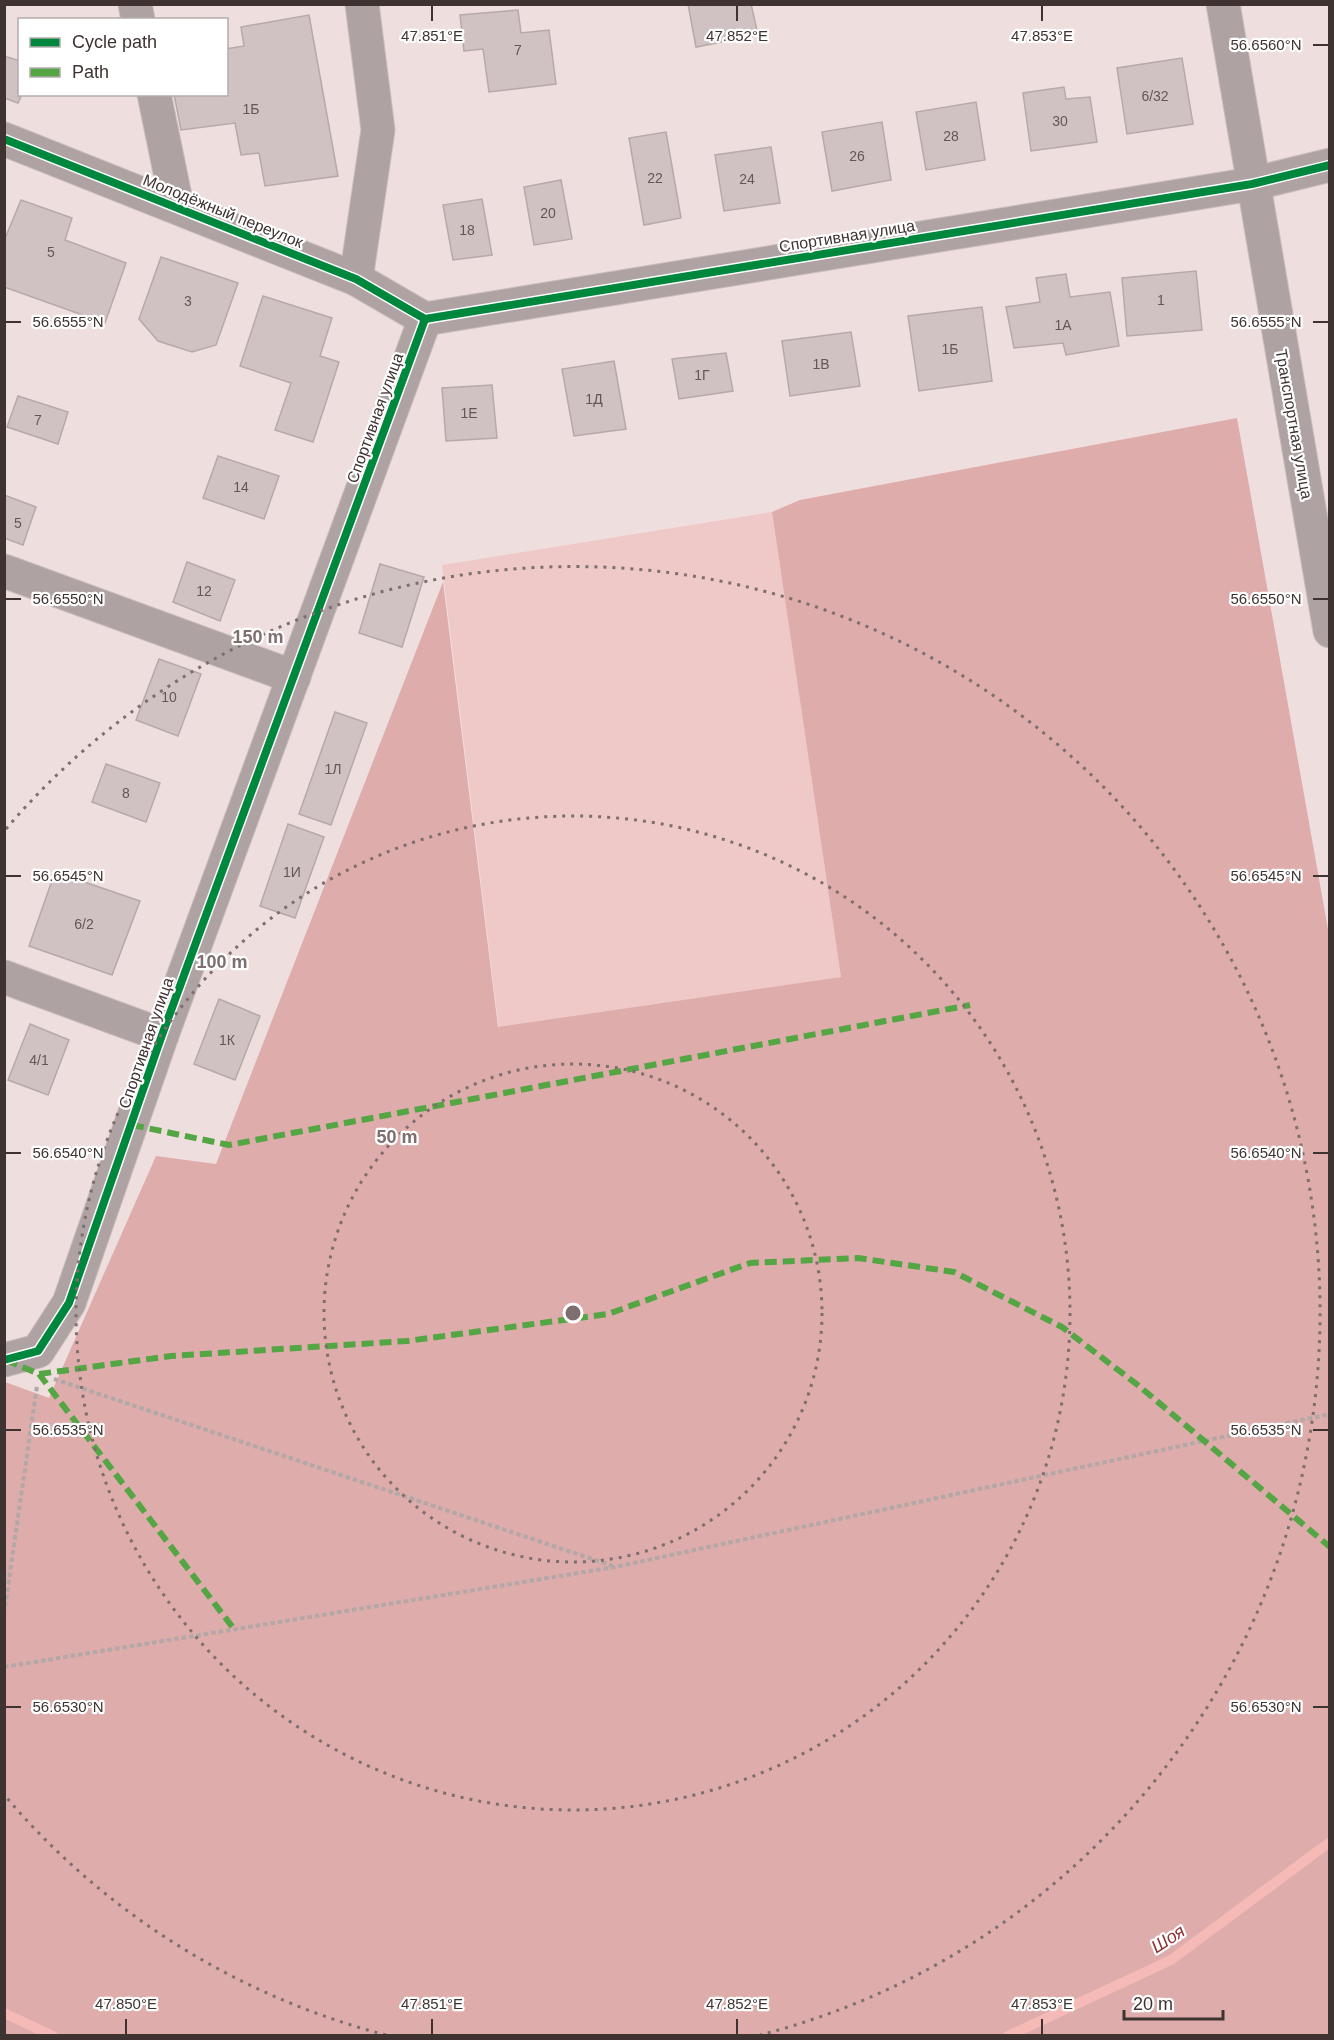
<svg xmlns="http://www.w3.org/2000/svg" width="1334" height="2040" viewBox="0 0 1334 2040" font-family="Helvetica,sans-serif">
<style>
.green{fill:#eec9c8}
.forest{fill:#ddacab}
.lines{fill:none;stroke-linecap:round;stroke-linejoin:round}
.stream{stroke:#f5b9b6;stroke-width:10}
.building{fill:#d0c2c2;stroke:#b6a9a9;stroke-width:1.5}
.minor-casing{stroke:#cabdbd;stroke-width:35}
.path{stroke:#b3a7a7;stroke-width:4;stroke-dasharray:4.5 3;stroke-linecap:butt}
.minor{stroke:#aea2a2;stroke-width:33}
.quiet{stroke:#54a544;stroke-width:6;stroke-dasharray:12 6;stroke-linecap:butt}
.cycleway-casing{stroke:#fff;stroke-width:11}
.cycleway{stroke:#00873e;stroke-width:8}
.ticks{fill:none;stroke:#3f3332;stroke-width:2}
.ring{fill:none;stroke:#7d6f6e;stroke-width:3;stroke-dasharray:3 6}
.labels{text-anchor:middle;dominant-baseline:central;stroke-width:4.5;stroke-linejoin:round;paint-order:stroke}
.number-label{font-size:14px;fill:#635756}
.street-label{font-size:16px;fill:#3f3332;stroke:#fff}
.water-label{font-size:18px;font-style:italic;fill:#8d3335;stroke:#fff}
.ticks-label{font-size:15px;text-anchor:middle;fill:#3f3332;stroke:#fff;stroke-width:4.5;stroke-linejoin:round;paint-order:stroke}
.centre{fill:#7d6f6e;stroke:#fff;stroke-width:3}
.ring-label{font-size:18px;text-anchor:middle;font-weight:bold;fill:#7d6f6e;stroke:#fff;stroke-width:4.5;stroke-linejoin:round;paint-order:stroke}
</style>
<rect width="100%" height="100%" fill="#efdede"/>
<path class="green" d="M772,512L841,977L499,1029L442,565Z"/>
<path class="forest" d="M1237,418L1329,935V2035H5V1382L49,1398L156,1156L216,1164L443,582L498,1027L841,977L772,512L800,500Z"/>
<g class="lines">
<g class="stream">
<path d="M4,2013L53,2036"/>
<path d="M1008,2036L1171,1960L1330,1842"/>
</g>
</g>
<g class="building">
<path d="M688,4H751L758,35L696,47Z"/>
<path d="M518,10L521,33L549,30L556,84L489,92L483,49L464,51L460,15Z"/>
<path d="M309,15L338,176L265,186L259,153L241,155L235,123L181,130L174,94H226V49L244,46L241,27Z"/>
<path d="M4,56L20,61V94H22L18,103L4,98Z"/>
<path d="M1182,58L1193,124L1127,134L1117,68Z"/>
<path d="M1064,87L1066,99L1090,97L1097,142L1031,151L1023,93Z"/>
<path d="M976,102L985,160L926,170L916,112Z"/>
<path d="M882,122L891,180L832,191L822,132Z"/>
<path d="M666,132L681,218L644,225L629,138Z"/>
<path d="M771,147L780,203L724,211L715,155Z"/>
<path d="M561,180L572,239L534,245L524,187Z"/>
<path d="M482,199L492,255L453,260L443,205Z"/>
<path d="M21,200L72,218L65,240L126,263L105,323L4,287V241Z"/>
<path d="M161,257L238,283L216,345L192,352L158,341L139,319Z"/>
<path d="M1196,271L1202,330L1127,336L1122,278Z"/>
<path d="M1066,274L1070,297L1110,292L1119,346L1066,355L1063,343L1014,348L1006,307L1040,302L1036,278Z"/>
<path d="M263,296L332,318L320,356L339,362L313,442L275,430L291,383L240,366Z"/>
<path d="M982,307L992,381L919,391L908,316Z"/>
<path d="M851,332L860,386L790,396L782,341Z"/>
<path d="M726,353L733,391L679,399L672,359Z"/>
<path d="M614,361L626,429L574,436L562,369Z"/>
<path d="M492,385L497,438L446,441L442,388Z"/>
<path d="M18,396L68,412L58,444L7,427Z"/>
<path d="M218,456L279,476L264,519L203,498Z"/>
<path d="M4,495L36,507L23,545L4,538Z"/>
<path d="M187,562L235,580L220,621L173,602Z"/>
<path d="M380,564L424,577L402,647L359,633Z"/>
<path d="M159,659L201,674L178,736L136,720Z"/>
<path d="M335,712L367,723L331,825L299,814Z"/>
<path d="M106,764L160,783L146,822L92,802Z"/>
<path d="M288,824L324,837L295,918L260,906Z"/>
<path d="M55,872L140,901L112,975L29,946Z"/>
<path d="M219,999L260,1016L235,1080L194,1064Z"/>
<path d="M30,1024L69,1040L48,1095L8,1080Z"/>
</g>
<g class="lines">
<g class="minor-casing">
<g id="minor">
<path d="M135,4L138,20"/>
<path d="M1223,4L1330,631"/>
<path d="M154,94L177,206"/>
<path d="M4,139L356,279L425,319"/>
<path d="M356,279L378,130L362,4"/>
<path d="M425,319L1252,184L1330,165"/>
<path d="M4,571L294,677"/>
<path d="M4,977L162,1035"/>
<path d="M4,1360L38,1351L69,1303L162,1035L425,319"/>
</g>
</g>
<g class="path">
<path d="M54,1379L613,1566"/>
<path d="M4,1614L37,1386"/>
<path d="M4,1667L615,1567L1330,1414"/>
</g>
<use href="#minor" class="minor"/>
<g class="quiet">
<path d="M132,1125L229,1145L970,1005"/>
<path d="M6,1360L39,1374L171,1356L407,1341L608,1314L750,1263L858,1258L954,1272L1062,1327L1139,1386L1330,1547"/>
<path d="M39,1374L234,1629"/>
</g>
<g class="cycleway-casing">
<g id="cycleway">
<path d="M4,139L356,279L425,319"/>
<path d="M425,319L1252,184L1330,165"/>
<path d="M4,1360L38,1351L69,1303L162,1035L425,319"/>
</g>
</g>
<use href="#cycleway" class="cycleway"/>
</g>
<path class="ticks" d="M432,6V21M737,6V21M1042,6V21M1313,45H1328M6,322H21M1313,322H1328M6,599H21M1313,599H1328M6,876H21M1313,876H1328M6,1153H21M1313,1153H1328M6,1430H21M1313,1430H1328M6,1707H21M1313,1707H1328M126,2019V2034M432,2019V2034M737,2019V2034M1042,2019V2034"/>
<g class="ring">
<circle cx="573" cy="1313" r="249"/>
<circle cx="573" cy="1313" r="497"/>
<path d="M386 2035A746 746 0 0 1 6 1797M6 829A746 746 0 1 1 760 2035"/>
</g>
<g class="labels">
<g class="number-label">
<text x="518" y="50">7</text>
<text x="1155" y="96">6/32</text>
<text x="251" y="109">1Б</text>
<text x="1060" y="121">30</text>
<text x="951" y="136">28</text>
<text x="857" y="156">26</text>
<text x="655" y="178">22</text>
<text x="747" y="179">24</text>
<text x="548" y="213">20</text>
<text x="467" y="230">18</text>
<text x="51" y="252">5</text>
<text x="1161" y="300">1</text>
<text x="188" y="301">3</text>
<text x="1063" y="325">1А</text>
<text x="950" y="349">1Б</text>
<text x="821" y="364">1В</text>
<text x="702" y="375">1Г</text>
<text x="594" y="399">1Д</text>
<text x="469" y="413">1Е</text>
<text x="38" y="420">7</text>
<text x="241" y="487">14</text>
<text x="18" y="523">5</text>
<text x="204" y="591">12</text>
<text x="169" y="697">10</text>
<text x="333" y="769">1Л</text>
<text x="126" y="793">8</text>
<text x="292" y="872">1И</text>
<text x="84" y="924">6/2</text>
<text x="227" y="1040">1К</text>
<text x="39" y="1060">4/1</text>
</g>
<g class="street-label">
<text transform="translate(223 211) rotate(22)">Молодёжный переулок</text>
<text transform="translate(847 236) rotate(-9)">Спортивная улица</text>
<text transform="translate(375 418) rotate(-70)">Спортивная улица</text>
<text transform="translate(1294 424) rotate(80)">Транспортная улица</text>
<text transform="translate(146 1043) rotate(-71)">Спортивная улица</text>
</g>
<g class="water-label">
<text transform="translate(1168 1939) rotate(-33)">Шоя</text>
</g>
</g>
<g class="ticks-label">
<text x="432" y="41">47.851°E</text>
<text x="737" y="41">47.852°E</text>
<text x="1042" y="41">47.853°E</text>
<text x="1266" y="50">56.6560°N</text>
<text x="68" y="327">56.6555°N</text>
<text x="1266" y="327">56.6555°N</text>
<text x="68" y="604">56.6550°N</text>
<text x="1266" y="604">56.6550°N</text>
<text x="68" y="881">56.6545°N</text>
<text x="1266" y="881">56.6545°N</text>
<text x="68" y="1158">56.6540°N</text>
<text x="1266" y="1158">56.6540°N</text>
<text x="68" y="1435">56.6535°N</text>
<text x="1266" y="1435">56.6535°N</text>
<text x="68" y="1712">56.6530°N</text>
<text x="1266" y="1712">56.6530°N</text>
<text x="126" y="2009">47.850°E</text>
<text x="432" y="2009">47.851°E</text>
<text x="737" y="2009">47.852°E</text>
<text x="1042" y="2009">47.853°E</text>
</g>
<circle cx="573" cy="1313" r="9" class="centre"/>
<g class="ring-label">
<text x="258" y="643">150 m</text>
<text x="222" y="968">100 m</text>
<text x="397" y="1143">50 m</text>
</g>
<rect width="1334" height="2040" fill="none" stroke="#3f3332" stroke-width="12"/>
<rect x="18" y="18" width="210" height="78" fill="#ffffff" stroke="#b2adad" stroke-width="1.5"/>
<rect x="30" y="38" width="30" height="9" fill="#00873e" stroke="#b2adad" stroke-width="1.5"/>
<text x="72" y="48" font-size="18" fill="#3f3332">Cycle path</text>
<rect x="30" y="68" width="30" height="9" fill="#54a544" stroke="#b2adad" stroke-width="1.5"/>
<text x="72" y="78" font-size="18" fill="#3f3332">Path</text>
<path d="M1124 2010v9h99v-9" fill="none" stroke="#3f3332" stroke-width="3"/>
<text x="1133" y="2010" font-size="18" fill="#3f3332" stroke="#ffffff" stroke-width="4.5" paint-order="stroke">20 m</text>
</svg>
